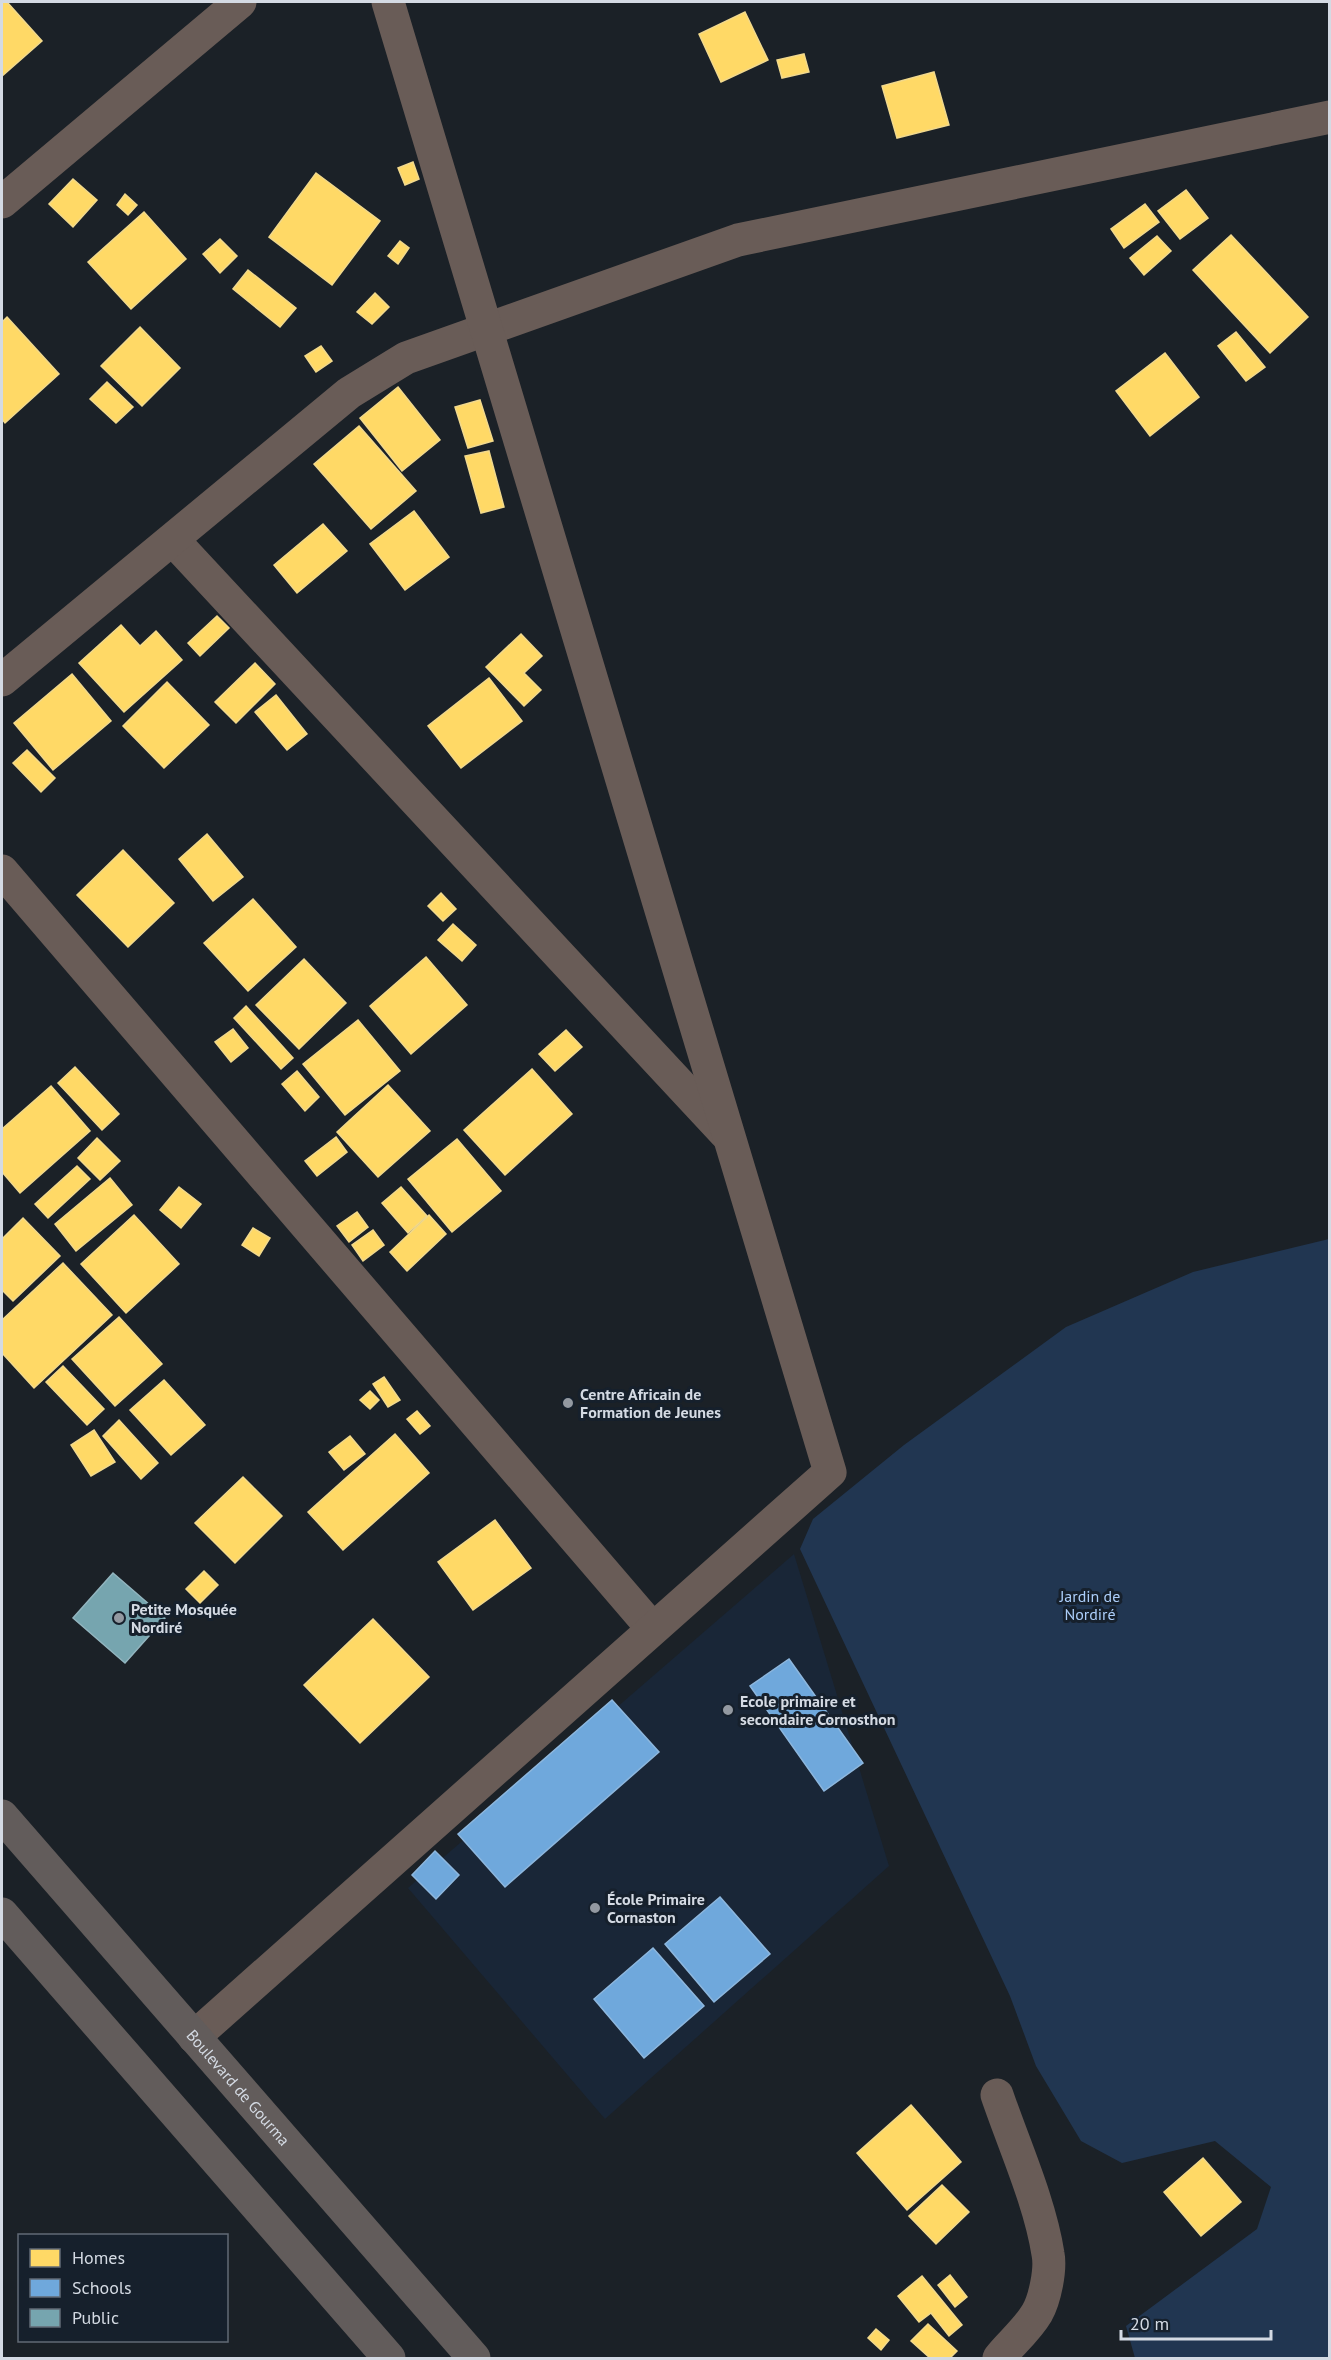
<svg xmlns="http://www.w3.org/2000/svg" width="1331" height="2360" viewBox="0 0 1331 2360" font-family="'PT Sans',sans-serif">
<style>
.built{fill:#192637}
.green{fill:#213651}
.homes{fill:#ffd966;stroke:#f2d98c;stroke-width:1.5}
.schools{fill:#6fa8dc;stroke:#8db7de;stroke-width:1.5}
.public{fill:#76a5af;stroke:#92b5bf;stroke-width:1.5}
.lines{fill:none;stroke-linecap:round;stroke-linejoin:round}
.street{stroke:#695c57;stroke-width:33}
.highway{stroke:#625c5b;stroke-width:33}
.poi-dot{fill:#9399a1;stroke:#16202c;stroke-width:2}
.labels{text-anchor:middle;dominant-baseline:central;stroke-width:6;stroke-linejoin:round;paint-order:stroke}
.poi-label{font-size:16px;font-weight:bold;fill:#d4dae3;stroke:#16202c;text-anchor:start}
.park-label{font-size:16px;fill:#accefa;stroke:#16202c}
.street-label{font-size:16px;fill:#d4dae3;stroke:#16202c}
</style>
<rect width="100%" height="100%" fill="#1b2127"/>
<path class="built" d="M794,1554L889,1866L605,2119L408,1888Z"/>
<path class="green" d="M1329,1239V2358H1135L1126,2326L1257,2229L1271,2187L1215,2141L1122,2163L1081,2141L1036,2066L1010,1996L800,1549L813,1519L904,1445L1066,1327L1193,1272Z"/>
<g class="homes">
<path d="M2,2H7L42,41L2,76Z"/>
<path d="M745,12L768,60L721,82L699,34Z"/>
<path d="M804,54L809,72L782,78L777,60Z"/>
<path d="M934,72L949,125L897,138L882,86Z"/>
<path d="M413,162L419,179L405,185L398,168Z"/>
<path d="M316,173L380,221L332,285L269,237Z"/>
<path d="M73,179L97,200L73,227L49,204Z"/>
<path d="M1186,190L1208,218L1180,239L1158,211Z"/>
<path d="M125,194L137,205L128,215L117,205Z"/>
<path d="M1145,204L1159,222L1124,248L1111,229Z"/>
<path d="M144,212L186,259L131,309L88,262Z"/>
<path d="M1231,235L1308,317L1270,353L1193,270Z"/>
<path d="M1157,236L1171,251L1144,275L1130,258Z"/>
<path d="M220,239L237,256L220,273L203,254Z"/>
<path d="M400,241L409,248L398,264L388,256Z"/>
<path d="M248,270L296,308L280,327L233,289Z"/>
<path d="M375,293L389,307L372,324L357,312Z"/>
<path d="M7,317L59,374L5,423L2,419V322Z"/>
<path d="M140,327L180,368L142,406L101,366Z"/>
<path d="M1236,332L1265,367L1246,381L1218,346Z"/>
<path d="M321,346L332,361L316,372L305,356Z"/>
<path d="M1165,353L1199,397L1150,436L1116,391Z"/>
<path d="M107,382L133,407L116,423L90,399Z"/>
<path d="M398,387L440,440L402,471L360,418Z"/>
<path d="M480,400L493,441L468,448L455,407Z"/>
<path d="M359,426L416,491L371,529L314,464Z"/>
<path d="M489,451L504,507L481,513L465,456Z"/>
<path d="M414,511L449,557L405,590L370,544Z"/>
<path d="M323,524L347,551L297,593L274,565Z"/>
<path d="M217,616L229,628L200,656L188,643Z"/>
<path d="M121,625L140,646L156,631L182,660L124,712L79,663Z"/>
<path d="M521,634L542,656L524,673L541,690L524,706L486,667Z"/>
<path d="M255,663L275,684L236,723L215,702Z"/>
<path d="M72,674L111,721L53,770L14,723Z"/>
<path d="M489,678L522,721L461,768L428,726Z"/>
<path d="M167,682L209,725L164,768L123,726Z"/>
<path d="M276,695L307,734L287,750L255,712Z"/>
<path d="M27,750L55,778L41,792L13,763Z"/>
<path d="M207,834L243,877L213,901L179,859Z"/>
<path d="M123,850L174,903L128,947L77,895Z"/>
<path d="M441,893L456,909L443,921L428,906Z"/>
<path d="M253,899L296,947L248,991L204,943Z"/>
<path d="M453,924L476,945L462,961L438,940Z"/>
<path d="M426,957L467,1005L411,1054L370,1006Z"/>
<path d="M304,959L346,1003L299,1049L256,1005Z"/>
<path d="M246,1006L293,1058L281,1069L234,1018Z"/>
<path d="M358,1020L400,1071L345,1115L303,1064Z"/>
<path d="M233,1029L248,1048L231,1062L215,1042Z"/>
<path d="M566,1030L582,1047L555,1071L539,1054Z"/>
<path d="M75,1067L119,1114L102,1130L58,1083Z"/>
<path d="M532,1069L572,1114L505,1175L464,1130Z"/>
<path d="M297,1071L319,1097L305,1111L282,1084Z"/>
<path d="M388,1085L430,1131L378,1177L337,1132Z"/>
<path d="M51,1086L90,1131L20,1193L2,1172V1129Z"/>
<path d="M336,1137L347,1152L317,1176L305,1161Z"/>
<path d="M97,1138L120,1161L100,1180L78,1158Z"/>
<path d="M457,1139L501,1191L452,1232L408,1179Z"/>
<path d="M77,1166L90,1179L48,1218L35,1204Z"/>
<path d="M110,1178L132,1205L76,1251L55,1224Z"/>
<path d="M179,1187L201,1204L181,1228L160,1210Z"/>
<path d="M401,1187L427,1216L408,1233L382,1203Z"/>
<path d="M357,1212L368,1227L349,1242L337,1226Z"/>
<path d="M134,1215L179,1264L126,1313L81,1264Z"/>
<path d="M429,1215L446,1234L407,1271L390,1252Z"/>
<path d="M23,1218L60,1256L13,1301L2,1290V1239Z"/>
<path d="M253,1228L270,1238L259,1256L242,1245Z"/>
<path d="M373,1230L384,1245L363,1261L352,1245Z"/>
<path d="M63,1263L112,1315L34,1388L2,1353V1320Z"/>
<path d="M119,1317L162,1364L115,1406L72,1359Z"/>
<path d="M63,1366L104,1409L87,1425L46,1382Z"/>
<path d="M384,1377L400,1400L388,1407L373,1384Z"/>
<path d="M164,1380L205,1425L171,1455L130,1410Z"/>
<path d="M370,1391L379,1400L370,1409L360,1400Z"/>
<path d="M417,1411L430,1426L420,1434L407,1419Z"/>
<path d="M119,1420L158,1463L141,1479L103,1436Z"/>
<path d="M94,1430L115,1462L91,1476L71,1445Z"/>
<path d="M395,1434L429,1473L343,1550L308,1512Z"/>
<path d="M350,1436L365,1454L344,1470L329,1452Z"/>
<path d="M243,1477L282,1516L235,1563L195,1523Z"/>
<path d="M495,1520L531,1568L473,1610L438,1562Z"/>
<path d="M204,1571L218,1585L200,1603L186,1589Z"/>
<path d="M373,1619L429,1677L360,1743L304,1685Z"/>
<path d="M911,2105L961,2162L907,2210L857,2153Z"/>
<path d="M1203,2158L1241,2202L1201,2236L1164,2192Z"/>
<path d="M942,2185L969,2212L936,2244L909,2216Z"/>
<path d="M950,2275L967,2297L955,2307L938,2285Z"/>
<path d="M922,2276L962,2325L949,2336L931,2313L919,2322L898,2296Z"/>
<path d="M928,2324L957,2351L950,2358H930L911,2341Z"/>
<path d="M876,2329L889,2340L881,2350L868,2338Z"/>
</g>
<g class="schools">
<path d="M789,1659L863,1763L824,1791L750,1686Z"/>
<path d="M612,1700L659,1752L505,1887L458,1834Z"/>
<path d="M435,1851L459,1875L436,1899L412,1875Z"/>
<path d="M720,1897L770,1954L714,2002L665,1944Z"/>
<path d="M653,1948L704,2006L644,2058L594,1999Z"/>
</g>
<path class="public" d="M113,1573L165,1618L125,1663L73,1618Z"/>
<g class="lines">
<g class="street">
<path d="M2,202L240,2"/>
<path d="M173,540L725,1133"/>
<path d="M2,680L349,393L406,358L738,240L1330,117"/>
<path d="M2,871L652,1628"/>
<path d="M194,2037L830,1472L388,2"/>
<path d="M997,2095C1014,2145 1040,2202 1048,2254C1051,2269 1045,2299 1037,2313C1027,2330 1011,2343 999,2358"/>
</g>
<g class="highway">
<path id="s1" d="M2,1816L474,2358"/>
<path d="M2,1914L389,2358"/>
</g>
</g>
<g class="poi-dot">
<circle cx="568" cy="1403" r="6"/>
<circle cx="119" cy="1618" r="6"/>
<circle cx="728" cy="1710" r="6"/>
<circle cx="595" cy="1908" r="6"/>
</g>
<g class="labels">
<g class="poi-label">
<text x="580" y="1394">Centre Africain de<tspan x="580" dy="18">Formation de Jeunes</tspan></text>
<text x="131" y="1609">Petite Mosquée<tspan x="131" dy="18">Nordiré</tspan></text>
<text x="740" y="1701">Ecole primaire et<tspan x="740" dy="18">secondaire Cornosthon</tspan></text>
<text x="607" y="1899">École Primaire<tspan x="607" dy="18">Cornaston</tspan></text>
</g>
<g class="park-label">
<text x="1090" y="1596">Jardin de<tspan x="1090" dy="18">Nordiré</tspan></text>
</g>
<g class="street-label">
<text stroke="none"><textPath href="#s1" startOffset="360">Boulevard de Gourma</textPath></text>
</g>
</g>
<rect width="1331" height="2360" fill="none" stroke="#d4dae3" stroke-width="6"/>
<rect x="18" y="2234" width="210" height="108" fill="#16202c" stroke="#626a75" stroke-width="1.5"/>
<rect x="30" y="2249" width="30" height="18" fill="#ffd966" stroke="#626a75" stroke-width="1.5"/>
<text x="72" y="2264" font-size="18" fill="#d4dae3">Homes</text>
<rect x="30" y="2279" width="30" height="18" fill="#6fa8dc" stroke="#626a75" stroke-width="1.5"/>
<text x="72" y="2294" font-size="18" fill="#d4dae3">Schools</text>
<rect x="30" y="2309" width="30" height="18" fill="#76a5af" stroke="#626a75" stroke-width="1.5"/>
<text x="72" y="2324" font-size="18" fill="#d4dae3">Public</text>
<path d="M1121 2330v9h150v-9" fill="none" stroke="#d4dae3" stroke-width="3"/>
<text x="1130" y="2330" font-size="18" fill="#d4dae3" stroke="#16202c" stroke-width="4.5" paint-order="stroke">20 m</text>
</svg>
